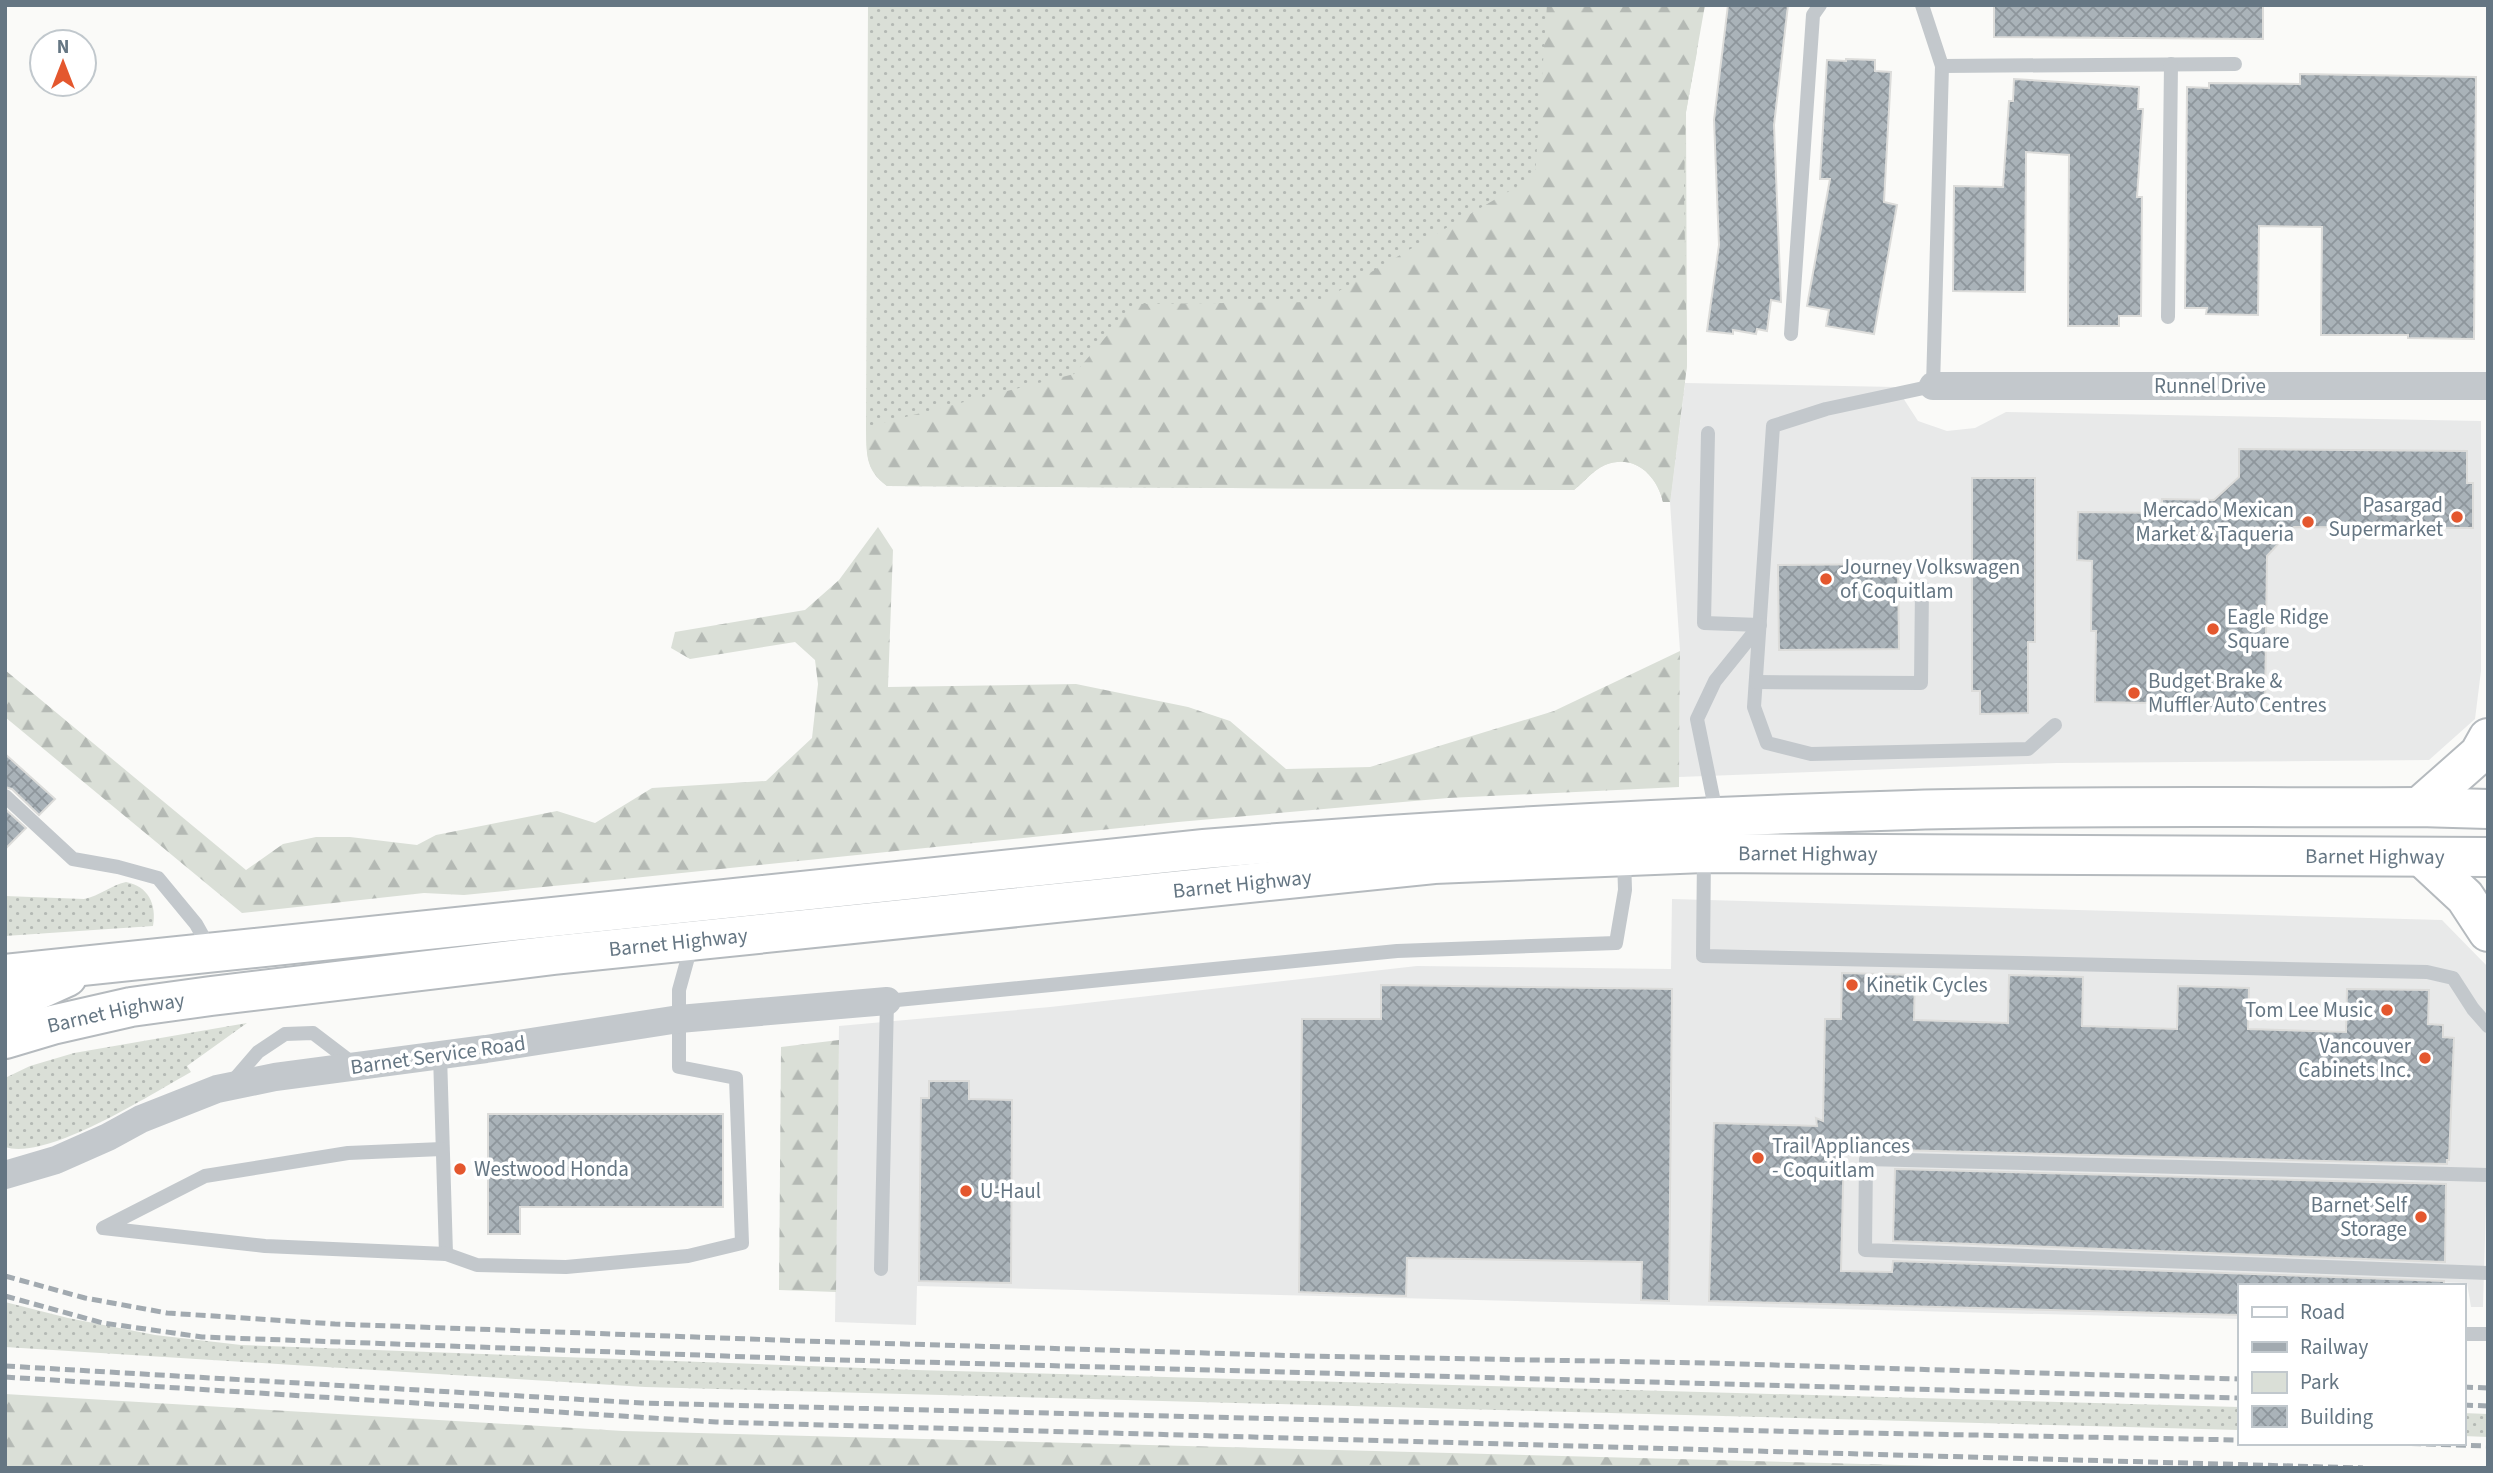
<svg xmlns="http://www.w3.org/2000/svg" width="2493" height="1473" viewBox="0 0 2493 1473" font-family="'Source Sans 3',sans-serif">
<style>
.built{fill:#e8e9e9}
.green{fill:url(#green-dots)}
.forest{fill:url(#forest-firs)}
.building{fill:url(#building-cross-hatch);stroke:#dcdcda;stroke-width:2}
.lines{fill:none;stroke-linecap:round;stroke-linejoin:round}
.primary-casing{stroke:#b5babe;stroke-width:42}
.service{stroke:#c3c8cc;stroke-width:14}
.minor{stroke:#c3c8cc;stroke-width:28}
.primary{stroke:#fff;stroke-width:38}
.rail{stroke:#a2aab0;stroke-width:5;stroke-dasharray:10 5;stroke-linecap:butt}
.poi-dot{fill:#e4572e;stroke:#fff;stroke-width:2.5}
.labels{text-anchor:middle;dominant-baseline:central;stroke-width:7;stroke-linejoin:round;paint-order:stroke}
.street-label{font-size:21px;fill:#657683;stroke:#fff}
.poi-label{font-size:21px;fill:#657683;stroke:#fff;text-anchor:start}
</style>
<defs>
<pattern id="green-dots" width="8" height="8" patternUnits="userSpaceOnUse" patternTransform="scale(1.75)"><rect width="8" height="8" fill="#dadfd7"/><path d="M2 2h.1M6 6h.1" fill="none" stroke="#b4b9b4" stroke-width="1.8" stroke-linecap="round"/></pattern>
<pattern id="forest-firs" width="22" height="20" patternUnits="userSpaceOnUse" patternTransform="scale(1.75)"><rect width="22" height="20" fill="#dadfd7"/><path d="M5 1l3.5 6h-7zM16 11l3.5 6h-7z" fill="#b4b9b4"/></pattern>
<pattern id="building-cross-hatch" width="8" height="8" patternUnits="userSpaceOnUse" patternTransform="scale(1.75)"><rect width="8" height="8" fill="#aab3b9"/><path d="M0 0l8 8M0 8l8-8" fill="none" stroke="#8e969c"/></pattern>
</defs>
<rect width="100%" height="100%" fill="#fafaf8"/>
<g class="built">
<path d="M1685,383L1896,387L1918,421L1947,431L1975,428L2006,412L2481,421V671L2475,719L2429,760L2057,763L1679,777L1680,651L1670,502Z"/>
<path d="M1672,899L2442,920L2488,967V1135L2483,1307H2471L2467,1283L2311,1279L2239,1286V1319L917,1286L916,1325L835,1322L839,1026L1050,1007L1417,966L1671,969Z"/>
</g>
<g class="green">
<path d="M868,5H1692L1697,52L1686,112L1687,365L1670,502H1663C1657,475 1634,453 1605,465C1593,470 1584,482 1574,490L887,486C865,469 867,453 866,427Z"/>
<path d="M126,882C148,886 157,904 153,926L5,936V896L84,899C100,896 111,885 126,882Z"/>
<path d="M247,1023L187,1066L191,1072C151,1094 48,1161 5,1147V1078L30,1066L74,1053Z"/>
<path d="M5,1302L68,1318L155,1335L241,1345L916,1370L2239,1407V1430L645,1387L5,1347Z"/>
<path d="M2463,1413L2488,1414V1437L2463,1436Z"/>
</g>
<g class="forest">
<path d="M1547,5H1705L1686,112L1684,189L1687,365L1670,502H1663C1657,475 1634,453 1605,465C1593,470 1584,482 1574,490L887,486C864,469 867,453 866,427L1074,374L1134,304L1320,302L1535,176Z"/>
<path d="M878,527L893,550L888,687L1076,684L1188,707L1230,721L1286,769L1370,767L1554,711L1680,651L1679,787L1448,798L1178,822L604,881L464,895L424,893L242,913L5,717V670L246,870L283,844L316,837H350L417,845L436,835L557,811L595,823L652,788L766,781L812,738L818,684L815,660L795,642L690,659L671,648L675,632L805,610L839,580Z"/>
<path d="M839,1040L836,1292L779,1290L781,1047Z"/>
<path d="M5,1394L623,1431L2014,1468H5Z"/>
</g>
<g class="building">
<path d="M1728,5H1788L1774,125L1781,302L1771,300L1767,331L1757,329L1756,334L1733,330V334L1707,331L1719,245L1714,120Z"/>
<path d="M1994,5H2263V39L1994,37Z"/>
<path d="M1846,59L1875,60V71L1891,72L1884,202L1897,205L1874,334L1826,326L1829,310L1807,306L1830,179H1820L1827,60L1846,61Z"/>
<path d="M2300,74L2476,77L2474,339L2408,338V335H2321L2322,227L2259,226L2258,315L2206,314L2207,308H2185L2187,87L2209,88V83L2300,84Z"/>
<path d="M2014,79L2139,87L2138,109H2143L2137,197H2142L2141,316H2119V326H2068L2069,155L2026,152L2025,292L1953,291L1954,186L2003,187L2009,101H2013Z"/>
<path d="M2239,449L2467,451V483H2473V528L2294,527L2267,556L2265,709L2152,707V703L2095,702L2096,631H2091L2092,561L2077,560L2078,512L2162,513V499L2214,500L2239,477Z"/>
<path d="M1972,478H2035V642H2028V713L1980,714V691H1972Z"/>
<path d="M1898,564L1899,649L1779,650L1778,565Z"/>
<path d="M5,754L55,799L39,815L12,789L5,787Z"/>
<path d="M5,809L26,828L5,849Z"/>
<path d="M1842,973L1915,975L1914,1020L2008,1023L2009,975L2083,977L2082,1026L2177,1029L2178,986L2249,988L2248,1029L2346,1032L2347,989L2429,990L2428,1024L2443,1025V1037L2454,1038L2449,1160H2447V1164L1896,1150V1146L1844,1145L1841,1271L1892,1272L1893,1261L2444,1281V1286H2239V1315L1709,1301L1714,1123L1817,1126L1816,1118L1823,1121L1825,1019H1841Z"/>
<path d="M1381,985L1672,989L1669,1301L1641,1300L1642,1262L1407,1258L1406,1296L1299,1292L1302,1019H1381Z"/>
<path d="M929,1081H969V1099L1012,1100L1011,1283L919,1281L921,1098H929Z"/>
<path d="M488,1114H723V1207H520V1234H488Z"/>
<path d="M1895,1169L2446,1184L2445,1262L1893,1241Z"/>
</g>
<g class="lines">
<g class="primary-casing">
<g id="primary">
<path d="M2419,807L2479,754L2488,738"/>
<path d="M2422,857L2465,897L2488,932"/>
<path d="M5,974L1204,849C1440,829 1676,817 1912,810C2081,805 2250,808 2419,807L2488,809"/>
<path d="M5,1005L67,977"/>
<path id="s1" d="M5,1039L52,1025L131,1007L211,996L554,955L1434,864L1704,853L2488,857"/>
</g>
</g>
<g class="service">
<path d="M1922,5L1942,66L1933,386L1826,409L1773,426L1754,707L1767,743L1811,754L2028,749L2055,725"/>
<path d="M1942,66L2235,64"/>
<path d="M2168,317L2171,64"/>
<path d="M1791,334L1813,15L1820,5"/>
<path d="M1708,433L1704,623L1760,625L1715,681L1697,719L1717,817"/>
<path d="M1756,682L1921,683L1922,586"/>
<path d="M5,796L73,859L118,867L158,878L196,924L210,949"/>
<path d="M1704,854L1703,956L2427,972L2453,978L2473,1009L2488,1026"/>
<path d="M440,1055L446,1254"/>
<path d="M233,1081L258,1052L285,1034L313,1033L355,1065"/>
<path d="M442,1149L348,1153L205,1176L103,1228L265,1246L446,1254L477,1265L566,1267L688,1256L742,1243L736,1078L679,1067V990L692,943"/>
<path d="M2488,1175L1866,1159L1865,1250L2488,1273"/>
<path d="M881,1269L887,1001L1397,951L1616,943L1625,890L1624,857"/>
<path d="M2463,1334H2488"/>
</g>
<g class="minor">
<path d="M1933,386H2488"/>
<path d="M5,1175L56,1160L108,1137L141,1119L217,1089L275,1077L486,1049L679,1019L887,1001"/>
</g>
<use href="#primary" class="primary"/>
<g class="rail">
<path d="M5,1276L85,1298L167,1313L335,1324L805,1341L1305,1356L1709,1363L2239,1379"/>
<path d="M5,1296L103,1323L202,1337L807,1359L2239,1398"/>
<path d="M5,1366L642,1403L1812,1432L2239,1440"/>
<path d="M5,1377L716,1422L2363,1468"/>
<path d="M2463,1387L2488,1388"/>
<path d="M2463,1405L2488,1406"/>
<path d="M2396,1443L2488,1446"/>
</g>
</g>
<g class="poi-dot">
<circle cx="2457" cy="517" r="7"/>
<circle cx="2308" cy="522" r="7"/>
<circle cx="1826" cy="579" r="7"/>
<circle cx="2213" cy="629" r="7"/>
<circle cx="2134" cy="693" r="7"/>
<circle cx="1852" cy="985" r="7"/>
<circle cx="2387" cy="1010" r="7"/>
<circle cx="2425" cy="1058" r="7"/>
<circle cx="1758" cy="1158" r="7"/>
<circle cx="460" cy="1169" r="7"/>
<circle cx="966" cy="1191" r="7"/>
<circle cx="2421" cy="1217" r="7"/>
</g>
<g class="labels">
<g class="street-label">
<text x="2210" y="386">Runnel Drive</text>
<text stroke="none"><textPath href="#s1" startOffset="1815">Barnet Highway</textPath></text>
<text stroke="none"><textPath href="#s1" startOffset="2382">Barnet Highway</textPath></text>
<text stroke="none"><textPath href="#s1" startOffset="1248">Barnet Highway</textPath></text>
<text stroke="none"><textPath href="#s1" startOffset="681">Barnet Highway</textPath></text>
<text stroke="none"><textPath href="#s1" startOffset="114">Barnet Highway</textPath></text>
<text transform="translate(438 1055) rotate(-8)">Barnet Service Road</text>
</g>
<g class="poi-label">
<text x="2443" y="505" text-anchor="end">Pasargad<tspan x="2443" dy="24">Supermarket</tspan></text>
<text x="2294" y="510" text-anchor="end">Mercado Mexican<tspan x="2294" dy="24">Market &amp; Taqueria</tspan></text>
<text x="1840" y="567">Journey Volkswagen<tspan x="1840" dy="24">of Coquitlam</tspan></text>
<text x="2227" y="617">Eagle Ridge<tspan x="2227" dy="24">Square</tspan></text>
<text x="2148" y="681">Budget Brake &amp;<tspan x="2148" dy="24">Muffler Auto Centres</tspan></text>
<text x="1866" y="985">Kinetik Cycles</text>
<text x="2373" y="1010" text-anchor="end">Tom Lee Music</text>
<text x="2411" y="1046" text-anchor="end">Vancouver<tspan x="2411" dy="24">Cabinets Inc.</tspan></text>
<text x="1772" y="1146">Trail Appliances<tspan x="1772" dy="24">- Coquitlam</tspan></text>
<text x="474" y="1169">Westwood Honda</text>
<text x="980" y="1191">U-Haul</text>
<text x="2407" y="1205" text-anchor="end">Barnet Self<tspan x="2407" dy="24">Storage</tspan></text>
</g>
</g>
<rect width="2493" height="1473" fill="none" stroke="#657683" stroke-width="14"/>
<rect x="2238" y="1284" width="228" height="161" fill="#ffffff" stroke="#c1c8cd" stroke-width="2"/>
<rect x="2252" y="1307" width="35" height="10" fill="#ffffff" stroke="#c1c8cd" stroke-width="2"/>
<text x="2300" y="1319" font-size="21" fill="#657683">Road</text>
<rect x="2252" y="1342" width="35" height="10" fill="#a2aab0" stroke="#c1c8cd" stroke-width="2"/>
<text x="2300" y="1354" font-size="21" fill="#657683">Railway</text>
<rect x="2252" y="1372" width="35" height="21" fill="#dadfd7" stroke="#c1c8cd" stroke-width="2"/>
<text x="2300" y="1389" font-size="21" fill="#657683">Park</text>
<rect x="2252" y="1406" width="35" height="21" fill="url(#building-cross-hatch)" stroke="#c1c8cd" stroke-width="2"/>
<text x="2300" y="1424" font-size="21" fill="#657683">Building</text>
<g transform="translate(63 63)"><circle r="33" fill="#ffffff" stroke="#c1c8cd" stroke-width="2"/>
<path d="M0-5L12 26L0 18L-12 26Z" fill="#e4572e"/>
<text y="-10" font-size="19" font-weight="bold" text-anchor="middle" fill="#657683">N</text>
</g>
</svg>
